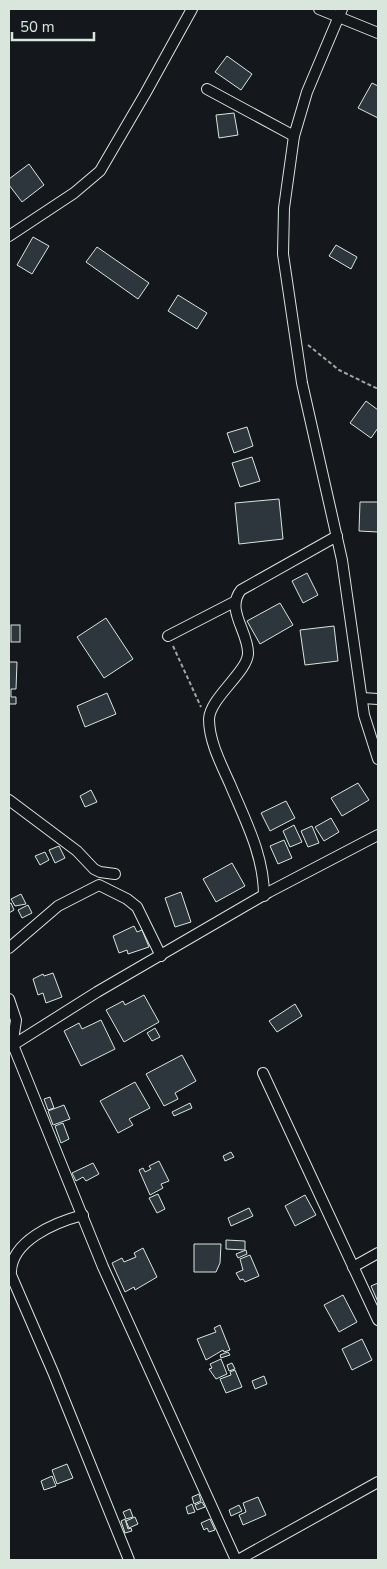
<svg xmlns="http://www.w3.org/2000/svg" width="387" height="1569" viewBox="0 0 387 1569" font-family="'Nunito Sans',sans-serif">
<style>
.building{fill:#2c363c;stroke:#d8e6dc}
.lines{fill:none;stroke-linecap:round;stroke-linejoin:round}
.minor-casing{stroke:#d8e6dc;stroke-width:12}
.path{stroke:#9da8a2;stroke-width:2;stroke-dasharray:4 2.5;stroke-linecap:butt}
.minor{stroke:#14181c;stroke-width:10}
</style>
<rect width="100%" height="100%" fill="#14181c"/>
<g class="building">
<path d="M227,56L252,74L241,90L215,72Z"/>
<path d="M372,83L378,86V118L358,108Z"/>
<path d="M234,113L238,135L219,138L216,115Z"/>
<path d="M29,164L44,185L22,202L9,185V179Z"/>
<path d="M33,237L49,246L32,274L17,265Z"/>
<path d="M336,245L357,257L351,269L329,256Z"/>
<path d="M97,247L149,283L138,299L86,262Z"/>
<path d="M178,295L207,313L197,329L168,311Z"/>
<path d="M366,401L378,410V428L371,438L350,423Z"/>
<path d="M247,427L253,446L234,453L227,433Z"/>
<path d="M252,457L260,481L240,487L232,463Z"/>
<path d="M279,499L283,539L239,544L235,503Z"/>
<path d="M360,502H378V532L359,531Z"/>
<path d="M307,573L318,595L303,603L292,581Z"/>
<path d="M280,603L293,625L260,644L247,621Z"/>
<path d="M106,618L133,659L104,678L77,637Z"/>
<rect x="11" y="625" width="9" height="17"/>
<path d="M334,626L338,661L305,665L300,630Z"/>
<path d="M9,662H17L16,689H11V697H16V704H9Z"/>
<path d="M107,693L116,714L85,727L77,706Z"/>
<path d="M358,783L369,800L342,816L331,798Z"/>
<path d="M91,790L97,802L85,807L80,796Z"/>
<path d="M286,801L295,818L270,831L261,813Z"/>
<path d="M331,818L339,832L324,841L315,827Z"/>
<path d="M294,825L302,842L290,847L283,831Z"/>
<path d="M312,826L319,843L308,847L301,831Z"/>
<path d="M284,840L292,858L278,864L270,846Z"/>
<path d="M59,846L65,858L55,863L49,850Z"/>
<path d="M45,852L49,860L40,865L35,856Z"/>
<path d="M232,863L245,886L216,902L203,879Z"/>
<path d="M181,892L191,922L175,927L165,898Z"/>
<path d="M21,894L26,904L15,906L11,899Z"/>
<path d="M11,903L14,910L9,913V904Z"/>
<path d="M28,905L32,913L22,918L18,910Z"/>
<path d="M134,926L137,932L142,930L149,947L128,954L127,950L119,953L113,936Z"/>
<path d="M53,973L62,997L46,1003L43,993L38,995L33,979L43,974L44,976Z"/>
<path d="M144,995L159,1022L124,1042L106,1010L123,1001L125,1005Z"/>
<path d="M295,1004L302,1016L277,1032L269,1021Z"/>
<path d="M101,1020L115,1049L81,1066L64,1031L79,1023L82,1029Z"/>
<path d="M155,1028L160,1037L152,1041L147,1033Z"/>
<path d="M182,1055L196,1081L175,1093L178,1099L164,1106L146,1074Z"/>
<path d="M135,1082L150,1108L129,1119L133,1125L118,1133L100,1101Z"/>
<path d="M50,1097L54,1108L48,1110L44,1099Z"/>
<path d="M190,1103L192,1108L174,1116L172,1112Z"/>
<path d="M64,1105L70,1119L53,1125L48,1111Z"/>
<path d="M63,1123L69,1139L61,1143L55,1126Z"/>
<path d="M231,1152L234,1157L225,1161L223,1156Z"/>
<path d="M159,1161L169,1181L161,1184L163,1188L150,1195L139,1170L143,1168L145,1172L151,1169L149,1166Z"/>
<path d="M93,1163L99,1174L86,1181L83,1177L76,1181L72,1173Z"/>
<path d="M158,1194L165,1209L157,1213L149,1198Z"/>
<path d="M305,1195L316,1215L295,1226L285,1206Z"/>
<path d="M249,1208L253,1216L231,1226L228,1218Z"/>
<path d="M226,1240L245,1241V1250L226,1249Z"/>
<path d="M194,1244H221L220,1263L216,1272H194Z"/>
<path d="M143,1248L157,1277L135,1290L134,1287L125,1292L112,1263L122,1258L124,1262L136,1257L134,1253Z"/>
<path d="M246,1250L247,1254L238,1258L236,1254Z"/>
<path d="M250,1255L259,1276L245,1282L243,1279L240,1280L236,1273L243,1270L240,1259Z"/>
<path d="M378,1283V1302L371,1286Z"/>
<path d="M343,1295L357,1322L339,1332L324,1305Z"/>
<path d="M220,1325L230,1350L224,1352L223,1350L206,1360L197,1339L216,1332L214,1328Z"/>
<path d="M362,1339L372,1360L352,1370L342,1349Z"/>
<path d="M228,1352L230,1355L221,1358L220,1355Z"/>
<path d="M221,1359L227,1374L216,1379L209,1369L212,1368L210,1364Z"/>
<path d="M232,1363L235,1369L229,1371L227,1365Z"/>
<path d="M235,1370L242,1387L226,1393L220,1379L231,1375L230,1372Z"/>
<path d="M264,1376L267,1384L255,1389L252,1381Z"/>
<path d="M67,1464L73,1478L57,1484L52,1470Z"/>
<path d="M52,1476L56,1486L44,1490L41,1481Z"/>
<path d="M199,1494L201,1501L194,1504L192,1497Z"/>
<path d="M258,1497L266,1515L243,1525L239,1515L246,1512L243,1503Z"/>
<path d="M202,1502L205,1507L197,1510L195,1505Z"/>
<path d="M192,1504L195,1512L188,1514L186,1507Z"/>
<path d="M239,1505L242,1511L231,1516L229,1510Z"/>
<path d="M130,1509L133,1517L126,1519L123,1512Z"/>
<path d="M135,1517L138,1524L129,1528L126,1521Z"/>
<path d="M125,1519L128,1529L131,1528L132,1531L125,1533L121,1521Z"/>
<path d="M210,1519L215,1530L209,1532L207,1528L204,1530L201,1523Z"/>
</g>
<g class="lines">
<g class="minor-casing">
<g id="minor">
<path d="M319,9L378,33"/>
<path d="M342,9L307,92L294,136L284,208L283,254L302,383L342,560L364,715L378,759"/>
<path d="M207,89L294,136"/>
<path d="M9,236L74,193L100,171L145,94L192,9"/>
<path d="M168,636L234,602"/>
<path d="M362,698L378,699"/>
<path d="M9,800L77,851L94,869L100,872L115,874"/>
<path d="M264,896C264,855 245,820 230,784C221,764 209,741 209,719C210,698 247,672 248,654C249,632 225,610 241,590L337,536"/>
<path d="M9,948L58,906L99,885L127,899L137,907L161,956"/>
<path d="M9,999L16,1020L12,1047"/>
<path d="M13,1045L103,1267L236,1560"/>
<path d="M13,1045L97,992L269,892L378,835"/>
<path d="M263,1073L378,1320"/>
<path d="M83,1215C56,1222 9,1241 11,1275L53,1372L129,1560"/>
<path d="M353,1267L378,1253"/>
<path d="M238,1560L378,1482"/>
</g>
</g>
<g class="path">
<path d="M308,345L339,370L378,389"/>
<path d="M173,646L201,707"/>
</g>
<use href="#minor" class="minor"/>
</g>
<rect width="387" height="1569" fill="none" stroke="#d8e6dc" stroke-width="20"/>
<path d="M12 32v8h82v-8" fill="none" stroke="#d8e6dc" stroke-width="2.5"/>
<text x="20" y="32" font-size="15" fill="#d8e6dc" stroke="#14181c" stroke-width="4" paint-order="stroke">50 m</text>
</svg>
